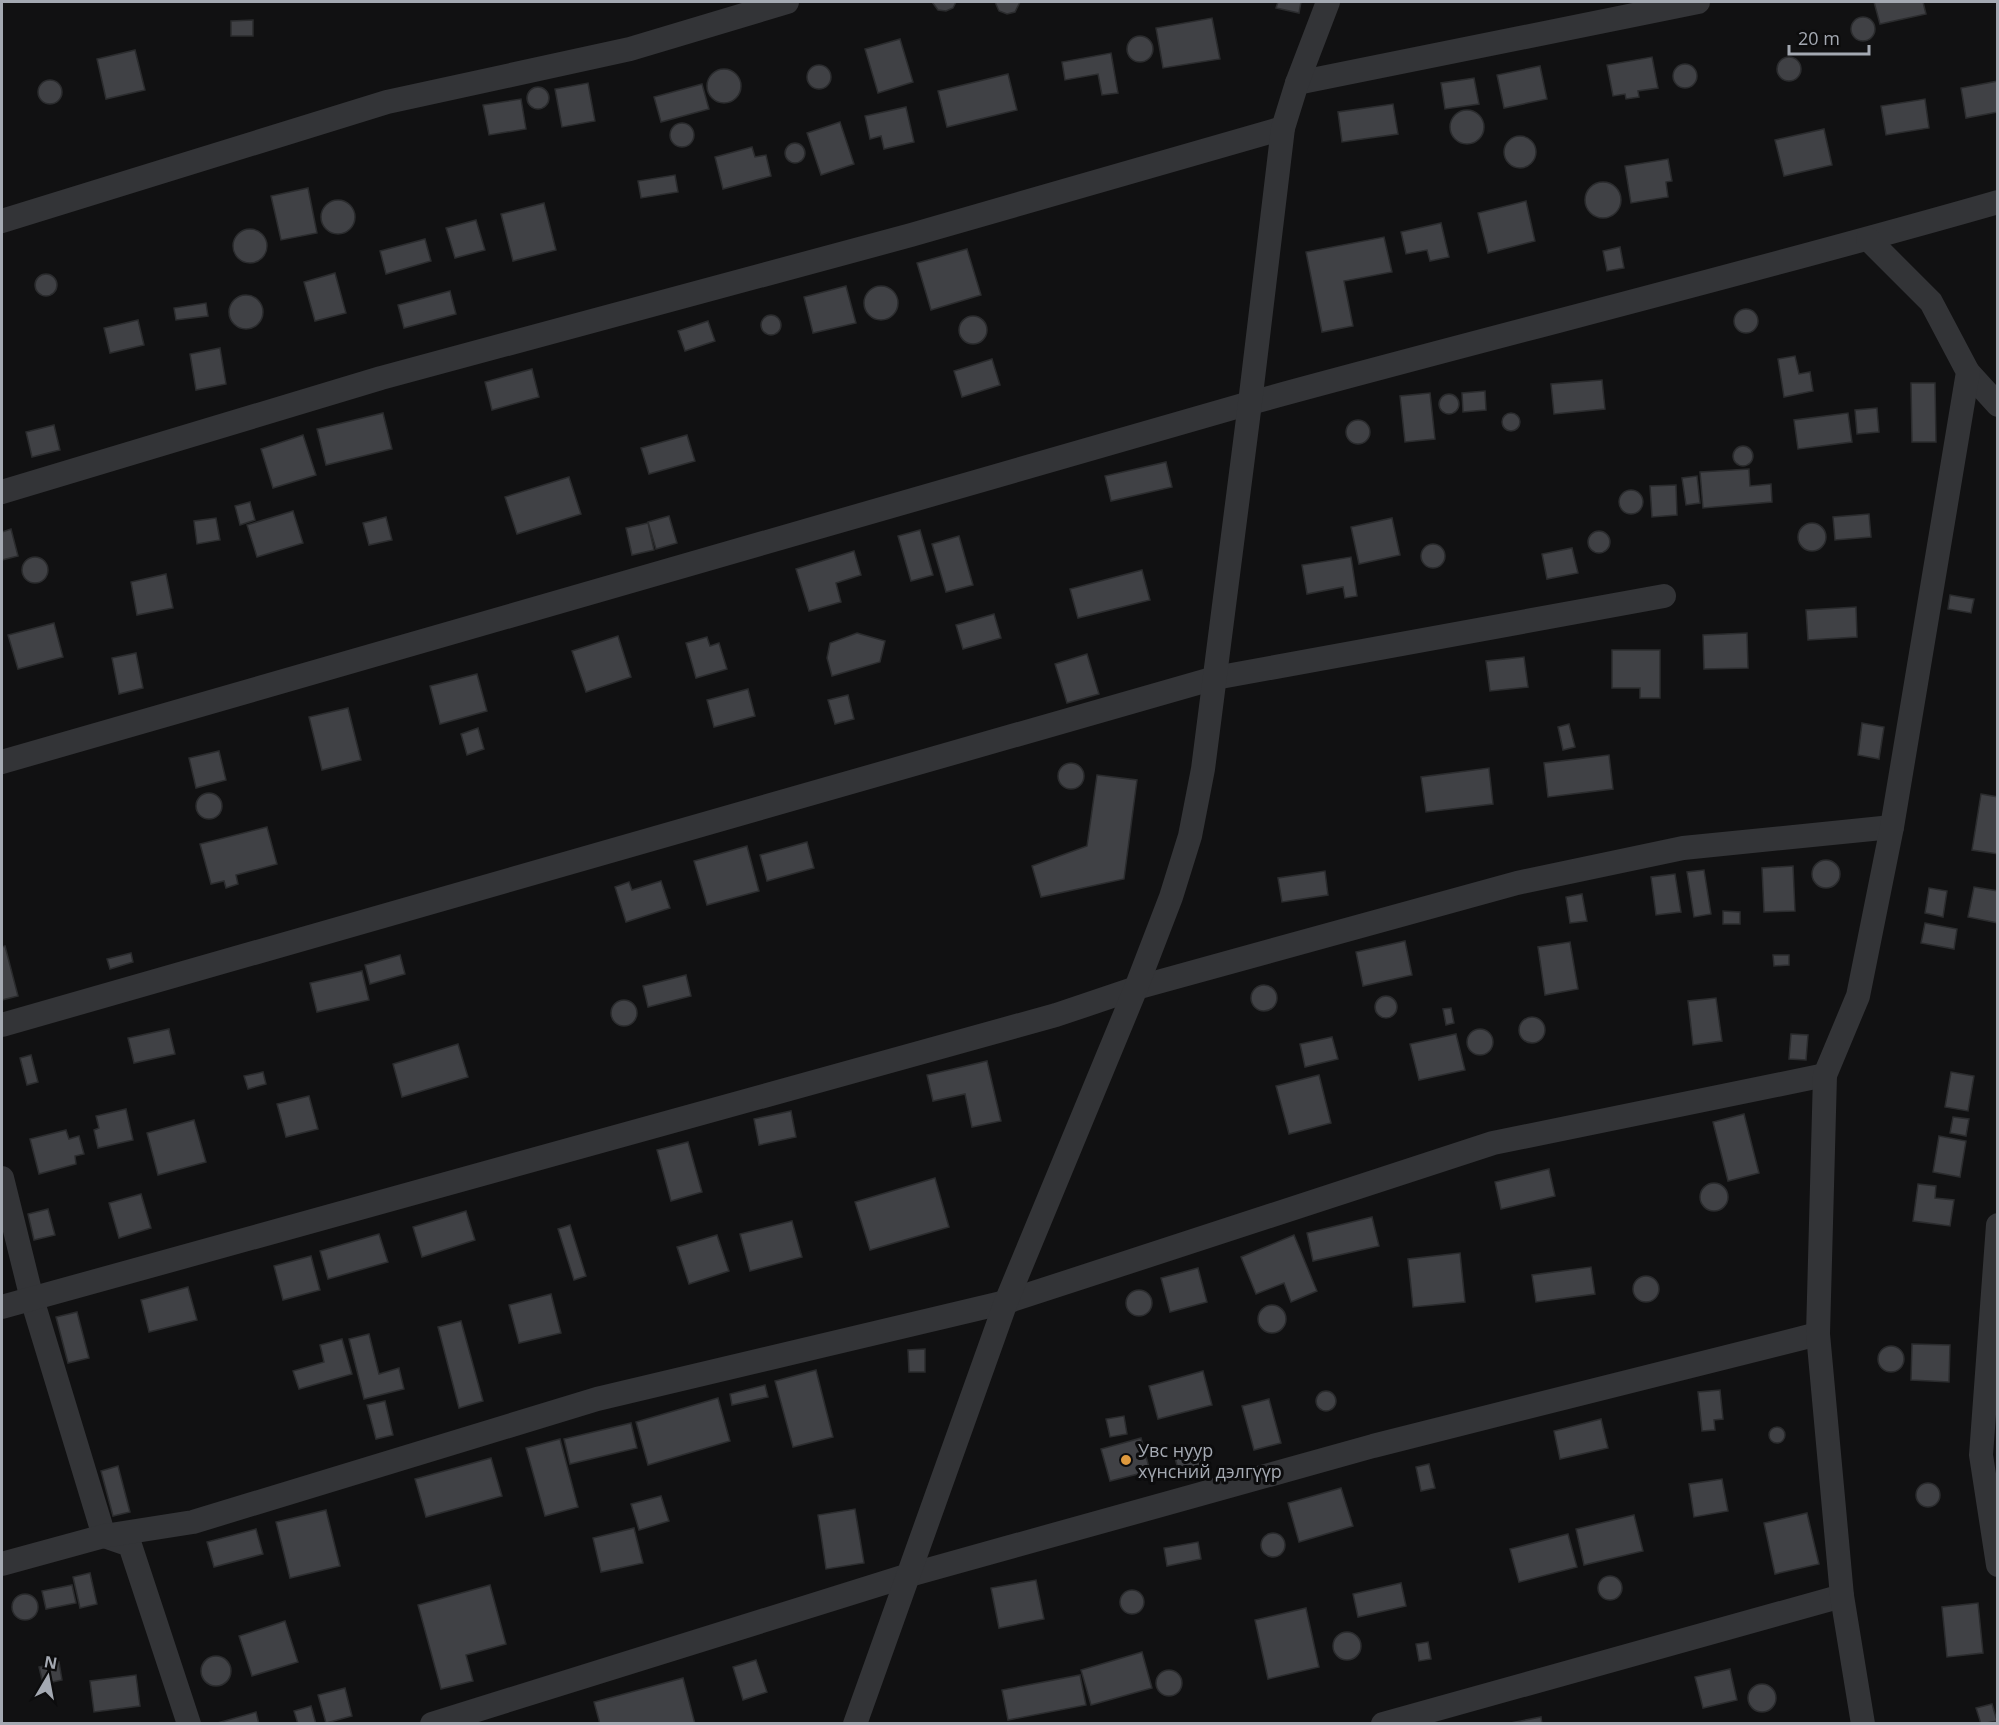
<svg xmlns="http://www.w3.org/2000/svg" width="1999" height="1725" viewBox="0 0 1999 1725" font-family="'Open Sans',sans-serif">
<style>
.building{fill:#404145;stroke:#2b2c2e;stroke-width:1.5}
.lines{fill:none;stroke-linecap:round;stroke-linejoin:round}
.minor{stroke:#333437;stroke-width:24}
.poi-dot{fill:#de993e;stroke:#0c0c0d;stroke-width:2}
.labels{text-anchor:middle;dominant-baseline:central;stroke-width:6;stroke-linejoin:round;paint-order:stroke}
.poi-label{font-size:18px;fill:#a4a9b2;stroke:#0c0c0d;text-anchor:start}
</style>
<rect width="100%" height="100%" fill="#111112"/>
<g class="building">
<path d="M932,2H956L953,8L946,11L938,10Z"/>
<path d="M995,2H1020L1015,12L1007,14L999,11Z"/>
<path d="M1278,2H1301L1299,13L1276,8Z"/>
<path d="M1874,2H1923L1926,14L1880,24Z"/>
<circle cx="1863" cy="29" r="12"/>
<path d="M1212,18L1220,59L1163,68L1156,28Z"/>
<path d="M253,20V36H231V21Z"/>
<circle cx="1140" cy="49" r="13"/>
<path d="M900,39L913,82L878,93L865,49Z"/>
<path d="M135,50L145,90L106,99L97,59Z"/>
<path d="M1111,53L1118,93L1102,95L1098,74L1065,80L1062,62Z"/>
<path d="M1652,57L1658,88L1638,91L1639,97L1626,99L1625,94L1613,96L1607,65Z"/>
<circle cx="1789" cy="69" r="12"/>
<circle cx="1685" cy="76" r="12"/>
<circle cx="819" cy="77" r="12"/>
<path d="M1540,66L1547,99L1504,108L1497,75Z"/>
<circle cx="724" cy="86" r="17"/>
<path d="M1008,74L1017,110L947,127L938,91Z"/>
<path d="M1474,78L1479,104L1445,109L1441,83Z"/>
<circle cx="50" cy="92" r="12"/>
<path d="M1998,81V112L1966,118L1961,88Z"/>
<path d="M588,83L595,121L562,127L555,89Z"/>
<path d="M702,84L709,109L661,122L654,97Z"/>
<circle cx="538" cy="98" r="11"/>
<path d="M521,99L526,129L489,135L483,105Z"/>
<path d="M1925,99L1929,128L1886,135L1881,106Z"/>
<path d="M1393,104L1398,134L1342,142L1338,112Z"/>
<path d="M906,107L914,142L884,149L881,136L870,139L865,116Z"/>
<circle cx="1467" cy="127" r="17"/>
<path d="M840,122L854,164L821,175L807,133Z"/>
<circle cx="682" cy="135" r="12"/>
<path d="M1824,129L1832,165L1784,176L1775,140Z"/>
<circle cx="1520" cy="152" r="16"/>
<circle cx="795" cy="153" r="10"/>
<path d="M752,147L755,157L766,155L771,176L723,189L715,157Z"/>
<path d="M1668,159L1672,181L1666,182L1668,197L1631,203L1625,166Z"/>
<path d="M675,175L678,192L641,198L638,181Z"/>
<circle cx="1603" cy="200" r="18"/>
<path d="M308,188L317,233L281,240L271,196Z"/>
<circle cx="338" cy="217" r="17"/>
<path d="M1526,201L1535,241L1488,253L1478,213Z"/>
<path d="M544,203L556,250L513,261L501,214Z"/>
<path d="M476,220L485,250L455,258L446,228Z"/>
<path d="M1441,223L1449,257L1430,261L1427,250L1406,254L1401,232Z"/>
<circle cx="250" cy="246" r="17"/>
<path d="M1384,237L1392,272L1344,281L1353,326L1322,332L1306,252Z"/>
<path d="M425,239L431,261L386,274L380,251Z"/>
<path d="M1620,247L1624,268L1607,271L1603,251Z"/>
<path d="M967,249L981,295L931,310L917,263Z"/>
<path d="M335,273L346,313L315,321L304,282Z"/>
<circle cx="46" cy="285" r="11"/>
<path d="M846,286L856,323L813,333L804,297Z"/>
<circle cx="881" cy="303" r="17"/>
<path d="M450,291L456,314L404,328L398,305Z"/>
<circle cx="246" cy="312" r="17"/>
<path d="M206,303L208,316L176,320L174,308Z"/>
<circle cx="1746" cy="321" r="12"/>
<circle cx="771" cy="325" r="10"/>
<circle cx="973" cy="330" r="14"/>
<path d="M138,320L144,345L110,353L104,328Z"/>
<path d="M708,321L715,341L685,351L678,331Z"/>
<path d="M220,348L226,384L196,390L190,354Z"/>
<path d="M1795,356L1799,374L1810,372L1813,391L1784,397L1778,359Z"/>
<path d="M992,359L1000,385L962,397L954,371Z"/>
<path d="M532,369L539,397L492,410L485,382Z"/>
<path d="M1602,380L1605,409L1554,414L1551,384Z"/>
<path d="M1911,383H1935L1936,442H1912Z"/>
<path d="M1485,391L1486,410L1463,412L1462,393Z"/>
<path d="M1430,393L1435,439L1405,442L1400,396Z"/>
<circle cx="1449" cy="404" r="10"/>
<path d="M1877,408L1879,432L1857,434L1855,410Z"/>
<circle cx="1511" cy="422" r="9"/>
<path d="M383,413L392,449L326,465L317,429Z"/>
<path d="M1848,413L1852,442L1798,449L1794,420Z"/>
<circle cx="1358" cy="432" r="12"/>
<path d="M54,425L60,450L32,457L26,432Z"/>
<path d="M303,435L316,475L273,488L261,449Z"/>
<path d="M687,435L695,461L649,474L641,448Z"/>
<circle cx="1743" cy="456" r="10"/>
<path d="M1166,462L1172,487L1111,501L1105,476Z"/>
<path d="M1749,469L1750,486L1771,484L1772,502L1703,508L1700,472Z"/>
<path d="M1697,476L1700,503L1686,505L1682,478Z"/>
<path d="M569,477L581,514L517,534L505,497Z"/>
<path d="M1676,485L1677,515L1652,517L1650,486Z"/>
<circle cx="1631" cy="502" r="12"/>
<path d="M250,502L255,520L240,525L235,506Z"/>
<path d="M293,511L303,543L257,557L247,525Z"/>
<path d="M1869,514L1871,537L1835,540L1833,517Z"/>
<path d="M669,516L677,543L656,549L648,522Z"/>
<path d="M386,517L392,540L369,545L363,523Z"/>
<path d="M216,518L220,540L197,544L194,521Z"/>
<path d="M1392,518L1400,555L1359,564L1351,527Z"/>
<path d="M648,523L654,550L632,555L626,528Z"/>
<circle cx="1812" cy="537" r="14"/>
<path d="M11,529L18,556L2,560V532Z"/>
<path d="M920,530L933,575L911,581L898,536Z"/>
<circle cx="1599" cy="542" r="11"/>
<path d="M959,536L973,585L946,592L932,544Z"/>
<circle cx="1433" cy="556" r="12"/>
<path d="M1572,548L1578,573L1547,579L1542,554Z"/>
<path d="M854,551L861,575L836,583L841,602L809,611L796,569Z"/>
<path d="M1351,557L1357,596L1345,598L1343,587L1307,594L1302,565Z"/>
<circle cx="35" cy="570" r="13"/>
<path d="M1142,570L1150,600L1078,618L1070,589Z"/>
<path d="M166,574L173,608L137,615L131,582Z"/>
<path d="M1950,595L1974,599L1971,613L1948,609Z"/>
<path d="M1856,607L1857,637L1808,640L1806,610Z"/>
<path d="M994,614L1001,638L963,649L956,625Z"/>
<path d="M54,623L63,657L18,669L8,635Z"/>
<path d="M857,633L885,641L880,662L832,676L827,658L830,643Z"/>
<path d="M1747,633L1748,668L1704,669L1703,635Z"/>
<path d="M618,636L631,677L586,692L572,651Z"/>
<path d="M707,637L710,646L719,643L727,669L696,678L686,643Z"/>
<path d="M1612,650H1660V698H1640V688H1612Z"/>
<path d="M136,653L143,688L119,694L112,658Z"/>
<path d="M1087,654L1099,694L1067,703L1055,664Z"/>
<path d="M1524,657L1528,687L1490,691L1486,661Z"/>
<path d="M477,674L487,711L440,724L430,686Z"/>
<path d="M748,689L755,716L714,727L707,700Z"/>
<path d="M848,695L854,719L835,724L828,700Z"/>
<path d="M348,708L361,760L322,770L309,717Z"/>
<path d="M1862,723L1884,727L1879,759L1858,755Z"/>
<path d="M1569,724L1575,747L1563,750L1558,727Z"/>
<path d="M478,728L484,749L467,755L461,734Z"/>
<path d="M219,751L226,780L196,788L189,758Z"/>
<path d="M1609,755L1613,789L1548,797L1544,763Z"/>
<circle cx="1071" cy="776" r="13"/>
<path d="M1489,768L1493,804L1426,812L1421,777Z"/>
<path d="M1097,775L1137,780L1124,879L1041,897L1032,866L1087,846Z"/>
<circle cx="209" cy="806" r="13"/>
<path d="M1981,794L1998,797V854L1972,850Z"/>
<path d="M267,827L277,864L236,875L238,884L226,888L224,881L211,884L200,844Z"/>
<path d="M807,842L814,868L767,881L760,855Z"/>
<path d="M747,846L759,891L707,905L694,861Z"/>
<circle cx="1826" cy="874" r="14"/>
<path d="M1793,866L1795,911L1764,912L1762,868Z"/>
<path d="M1704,870L1711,914L1694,917L1687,872Z"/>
<path d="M1325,871L1328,895L1282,902L1278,878Z"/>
<path d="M1675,874L1681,912L1656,915L1651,877Z"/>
<path d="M661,881L670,908L626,922L615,887L629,882L632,890Z"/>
<path d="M1974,887L1998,891V923L1968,917Z"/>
<path d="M1929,888L1947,891L1943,917L1925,913Z"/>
<path d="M1582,894L1587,921L1570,923L1566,897Z"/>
<path d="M1723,911L1740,912V924H1723Z"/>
<path d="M1925,923L1957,929L1954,949L1921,943Z"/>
<path d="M1405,941L1412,975L1363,986L1356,952Z"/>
<path d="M1570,942L1578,989L1545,995L1538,947Z"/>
<path d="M5,946L18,996L2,1000V947Z"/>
<path d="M131,953L133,962L110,969L107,959Z"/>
<path d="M400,955L405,974L370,984L365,965Z"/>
<path d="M1773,955H1789V965L1774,966Z"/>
<path d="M362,971L369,1000L317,1012L310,983Z"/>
<path d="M686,975L691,996L648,1007L643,986Z"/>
<circle cx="1264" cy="998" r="13"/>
<circle cx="1386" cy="1007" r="11"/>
<path d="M1716,998L1722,1041L1693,1045L1688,1001Z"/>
<circle cx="624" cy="1013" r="13"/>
<path d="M1451,1008L1454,1023L1446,1025L1443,1009Z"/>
<circle cx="1532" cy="1030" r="13"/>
<path d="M169,1029L175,1054L134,1063L128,1038Z"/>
<circle cx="1480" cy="1042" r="13"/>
<path d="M1456,1034L1465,1070L1419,1080L1410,1044Z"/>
<path d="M1791,1034L1808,1035L1806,1060L1789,1059Z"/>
<path d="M1332,1037L1338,1059L1305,1067L1300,1044Z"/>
<path d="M458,1044L468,1077L402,1097L393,1064Z"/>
<path d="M31,1055L38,1082L27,1085L20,1058Z"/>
<path d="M987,1061L1001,1121L972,1127L965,1094L933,1101L927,1075Z"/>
<path d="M263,1072L266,1084L248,1089L244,1076Z"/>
<path d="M1951,1072L1974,1076L1968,1111L1945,1107Z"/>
<path d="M1319,1075L1331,1123L1289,1134L1276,1086Z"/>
<path d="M309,1096L318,1129L286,1137L277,1104Z"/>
<path d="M126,1109L133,1140L98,1148L94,1130L99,1128L96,1116Z"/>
<path d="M791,1111L796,1137L759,1145L754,1119Z"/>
<path d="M1744,1114L1759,1173L1728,1181L1713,1122Z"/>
<path d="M1953,1117L1969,1119L1966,1136L1950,1133Z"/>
<path d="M194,1120L206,1162L158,1175L147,1133Z"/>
<path d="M66,1130L69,1139L79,1136L84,1154L75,1156L76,1164L39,1174L30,1139Z"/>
<path d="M1939,1136L1966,1141L1960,1177L1933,1172Z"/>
<path d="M688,1142L702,1192L671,1201L657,1150Z"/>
<path d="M1549,1169L1555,1196L1501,1209L1495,1182Z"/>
<path d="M935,1178L949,1227L870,1250L855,1202Z"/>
<circle cx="1714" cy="1197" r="14"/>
<path d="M1918,1184L1936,1186L1935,1198L1954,1200L1950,1226L1913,1221Z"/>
<path d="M141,1194L151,1228L119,1238L109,1203Z"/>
<path d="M48,1209L55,1235L34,1240L28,1214Z"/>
<path d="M466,1211L475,1240L422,1257L413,1227Z"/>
<path d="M1372,1217L1379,1246L1313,1261L1307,1233Z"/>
<path d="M792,1221L802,1257L750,1271L740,1234Z"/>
<path d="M570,1225L586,1276L574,1280L558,1229Z"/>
<path d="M379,1234L388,1262L328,1279L320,1251Z"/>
<path d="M717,1235L729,1271L689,1284L677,1247Z"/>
<path d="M1294,1235L1317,1291L1291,1302L1284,1283L1256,1294L1241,1257Z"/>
<path d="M1460,1253L1465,1302L1413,1307L1408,1259Z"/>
<path d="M311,1256L320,1290L283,1300L274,1266Z"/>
<path d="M1591,1267L1595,1294L1536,1302L1532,1275Z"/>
<path d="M1198,1268L1207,1302L1170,1312L1161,1278Z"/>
<circle cx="1646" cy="1289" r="13"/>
<path d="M188,1287L197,1320L149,1332L141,1300Z"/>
<circle cx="1139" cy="1303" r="13"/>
<path d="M551,1294L561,1333L519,1343L509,1305Z"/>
<circle cx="1272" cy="1319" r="14"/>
<path d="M77,1312L89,1358L68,1363L56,1317Z"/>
<path d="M461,1321L483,1401L459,1408L438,1327Z"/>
<path d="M369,1334L379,1374L399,1368L404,1389L364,1399L349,1339Z"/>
<path d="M342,1339L352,1374L299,1389L293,1371L324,1362L320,1345Z"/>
<path d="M1912,1344L1950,1345L1949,1382L1911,1380Z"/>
<circle cx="1891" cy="1359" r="13"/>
<path d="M925,1349V1372H909L908,1350Z"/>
<path d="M816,1370L833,1437L793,1447L775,1381Z"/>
<path d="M1203,1371L1212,1405L1158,1419L1149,1386Z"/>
<path d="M765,1385L768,1397L732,1405L730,1394Z"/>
<path d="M1720,1390L1723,1419L1714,1420L1715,1430L1702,1431L1698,1392Z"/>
<circle cx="1326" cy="1401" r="10"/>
<path d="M718,1398L730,1441L648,1465L636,1422Z"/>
<path d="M1269,1399L1281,1443L1254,1450L1242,1406Z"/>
<path d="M385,1401L393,1435L376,1439L367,1405Z"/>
<path d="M1124,1416L1127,1434L1110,1437L1106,1419Z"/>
<path d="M1601,1419L1608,1448L1560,1459L1554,1431Z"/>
<path d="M631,1423L637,1448L570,1464L564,1439Z"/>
<circle cx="1777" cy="1435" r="8"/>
<path d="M1141,1438L1150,1471L1110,1481L1101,1449Z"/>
<path d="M560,1439L578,1507L545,1516L526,1448Z"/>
<path d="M1200,1448L1206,1471L1180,1477L1174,1454Z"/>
<path d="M491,1458L502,1496L426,1517L415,1479Z"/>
<path d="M1429,1464L1435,1488L1421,1491L1416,1467Z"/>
<path d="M118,1466L130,1512L113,1516L101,1471Z"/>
<path d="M1722,1479L1728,1511L1694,1517L1689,1484Z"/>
<circle cx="1928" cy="1495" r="12"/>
<path d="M1341,1488L1353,1526L1299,1542L1288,1503Z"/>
<path d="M661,1496L669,1521L639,1530L631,1504Z"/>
<path d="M855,1509L864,1563L826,1569L818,1515Z"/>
<path d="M326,1510L340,1566L290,1578L276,1522Z"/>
<path d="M1807,1513L1819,1564L1775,1574L1764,1523Z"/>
<path d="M1634,1515L1643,1551L1584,1565L1576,1529Z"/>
<path d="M634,1528L643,1563L601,1572L593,1538Z"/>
<path d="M256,1529L263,1554L214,1567L207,1542Z"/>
<circle cx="1273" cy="1545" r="12"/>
<path d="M1568,1534L1577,1567L1519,1582L1510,1549Z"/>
<path d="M1198,1542L1201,1559L1167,1566L1164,1548Z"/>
<path d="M90,1573L97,1604L80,1608L73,1577Z"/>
<circle cx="1610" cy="1588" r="12"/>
<path d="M1036,1580L1044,1619L999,1628L991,1588Z"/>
<path d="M1401,1583L1406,1606L1358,1617L1353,1594Z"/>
<path d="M72,1585L76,1603L46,1609L42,1591Z"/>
<path d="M490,1585L506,1644L466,1655L473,1681L441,1689L418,1605Z"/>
<circle cx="1132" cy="1602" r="12"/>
<circle cx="25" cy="1607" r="13"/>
<path d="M1978,1603L1983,1653L1947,1657L1942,1607Z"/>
<path d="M1306,1608L1319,1667L1268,1679L1255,1620Z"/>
<path d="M285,1621L298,1662L252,1676L239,1636Z"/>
<circle cx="1347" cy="1646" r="14"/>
<path d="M1428,1642L1431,1659L1419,1661L1416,1644Z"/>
<path d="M1142,1652L1152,1688L1091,1705L1081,1670Z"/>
<circle cx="216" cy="1671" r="15"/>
<path d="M756,1660L767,1692L743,1700L733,1667Z"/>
<path d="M59,1662L62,1680L43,1684L39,1667Z"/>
<path d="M1730,1669L1737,1700L1703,1708L1695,1677Z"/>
<circle cx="1169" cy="1683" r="13"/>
<path d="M136,1675L140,1706L94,1712L90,1681Z"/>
<path d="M1080,1675L1086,1705L1008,1720L1002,1690Z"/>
<path d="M683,1678L695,1724H600L594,1702Z"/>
<circle cx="1762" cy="1698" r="14"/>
<path d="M345,1688L352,1716L326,1723L318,1695Z"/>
<path d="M1992,1704L1997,1721L1981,1724L1976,1708Z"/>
<path d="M311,1706L316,1724H298L294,1711Z"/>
<path d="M256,1712L259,1724H214Z"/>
<path d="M1541,1717L1542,1724H1505Z"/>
</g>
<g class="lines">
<g class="minor">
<path d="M1297,83L1698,2"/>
<path d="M2,221L387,102L630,49L787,2"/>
<path d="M1968,372L1998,405"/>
<path d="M2,492L381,378L911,235L1283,128"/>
<path d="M2,762C415,642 828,521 1243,405C1494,336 1747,274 1998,202"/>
<path d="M2,1025L1215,678L1664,596"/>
<path d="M2,1178L32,1299L104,1536L130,1545L189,1724"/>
<path d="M1998,1225L1981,1455L1998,1565"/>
<path d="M2,1307L1056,1015L1136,988L1517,883L1683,848L1892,827"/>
<path d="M2,1564L104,1536L193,1522L597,1399L1006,1302L1493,1143L1825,1075"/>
<path d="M432,1724L906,1576L1373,1446L1818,1334"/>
<path d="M855,1724L1006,1302L1136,988L1171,897L1190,836L1203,769L1250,403L1283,128L1297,83L1328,2"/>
<path d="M1383,1724L1842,1596"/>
<path d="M1863,1724L1842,1596L1818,1334L1825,1075L1858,996L1892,827L1968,372L1931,302L1868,239"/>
</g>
</g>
<circle class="poi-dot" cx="1126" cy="1460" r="6"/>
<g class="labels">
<g class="poi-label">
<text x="1138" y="1450">Увс нуур<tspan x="1138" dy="21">хүнсний дэлгүүр</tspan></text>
</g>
</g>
<rect width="1999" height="1725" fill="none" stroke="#a4a9b2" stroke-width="6"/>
<g transform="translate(48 1677) rotate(10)" stroke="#0c0c0d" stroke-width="4.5" paint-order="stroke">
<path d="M0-4.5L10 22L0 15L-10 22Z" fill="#a4a9b2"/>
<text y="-9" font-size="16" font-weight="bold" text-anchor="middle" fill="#a4a9b2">N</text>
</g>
<path d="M1789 45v9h80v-9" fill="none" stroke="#a4a9b2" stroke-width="3"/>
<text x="1798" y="45" font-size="18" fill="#a4a9b2" stroke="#0c0c0d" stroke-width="4.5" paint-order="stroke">20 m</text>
</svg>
